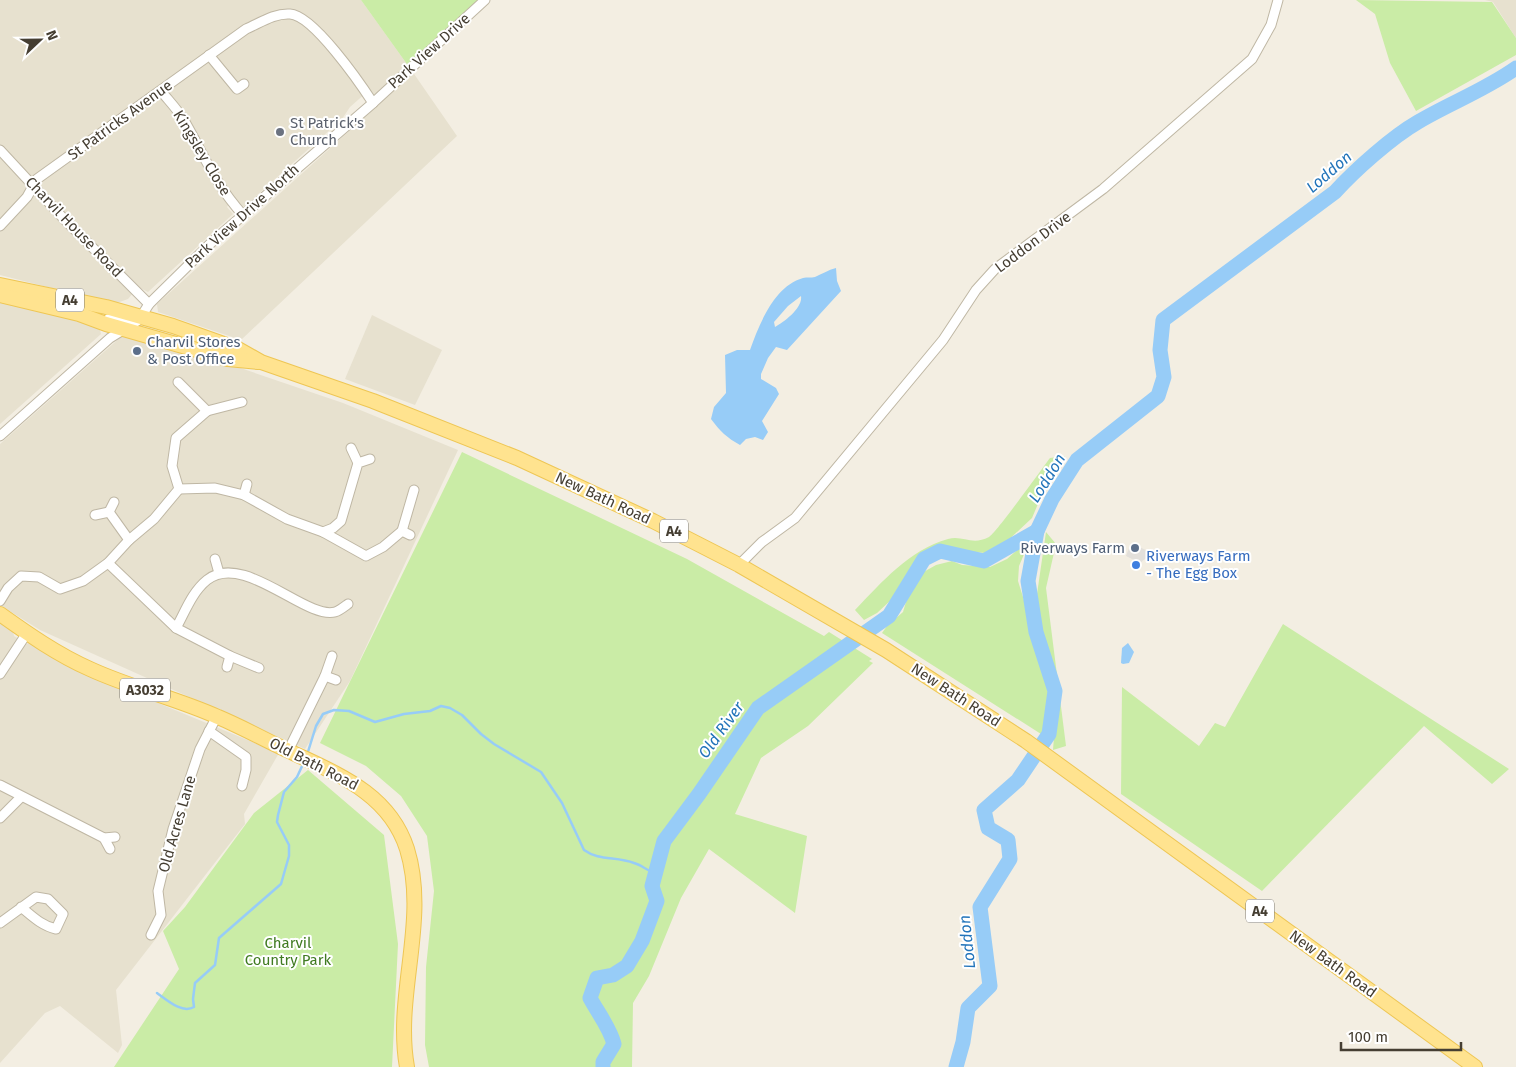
<svg xmlns="http://www.w3.org/2000/svg" width="1516" height="1067" font-family="'Fira Sans',sans-serif">
<style>
.residential{fill:#e7e1cf}
.green{fill:#caeca6}
.parking{fill:#e3e0db}
.water{fill:#97ccf7;fill-rule:evenodd}
.lines{fill:none;stroke-linecap:round;stroke-linejoin:round}
.stream{stroke:#97ccf7;stroke-width:2.5}
.river{stroke:#97ccf7;stroke-width:15}
.street-casing{stroke:#bfb7a4;stroke-width:11}
.primary-casing{stroke:#eec654;stroke-width:16}
.street{stroke:#fff;stroke-width:9}
.primary{stroke:#ffe38f;stroke-width:14}
.worship-dot{fill:#6b7280;stroke:#fff;stroke-width:2}
.service-dot{fill:#5c6f8a;stroke:#fff;stroke-width:2}
.shop-dot{fill:#3f7fe0;stroke:#fff;stroke-width:2}
.labels{text-anchor:middle;dominant-baseline:central;stroke-width:4;stroke-linejoin:round;paint-order:stroke}
.shield{fill:#fff;stroke:#7d7870;stroke-width:1}
.shield-label{font-size:14px;font-weight:bold;fill:#453e32}
.street-label{font-size:15px;fill:#453e32;stroke:#fff}
.worship-label{font-size:15px;fill:#5b616d;stroke:#fff;text-anchor:start}
.service-label{font-size:15px;fill:#4e5e75;stroke:#fff;text-anchor:start}
.shop-label{font-size:15px;fill:#366cbe;stroke:#fff;text-anchor:start}
.park-label{font-size:15px;fill:#407b21;stroke:#fff}
.water-label{font-size:16px;font-style:italic;fill:#2274ba;stroke:#fff}
</style>
<rect width="100%" height="100%" fill="#f3eee2"/>
<g class="residential">
<path d="M0,0H361L409,67L380,92L373,95L367,92L350,107L342,119L244,207L233,198L227,207L233,214L148,292L138,287L128,299L114,304L0,275Z"/>
<path d="M1485,0H1516V38L1493,2Z"/>
<path d="M412,71L457,136L241,340L158,312L157,304L398,87L396,83Z"/>
<path d="M0,298L99,326L101,334L0,424Z"/>
<path d="M372,315L442,350L415,405L345,379Z"/>
<path d="M123,335L208,357L343,403L458,450L350,681L305,749L40,630L0,605V444Z"/>
<path d="M0,622L13,631L14,636L26,644L31,642L71,667L279,753L244,814L245,824L116,990L122,1045L118,1053L60,1006L45,1013L0,1063Z"/>
</g>
<g class="green">
<path d="M361,0H481L409,67Z"/>
<path d="M1356,0L1492,2L1516,38V55L1416,111L1390,63L1375,14Z"/>
<path d="M462,452L687,559L824,636L829,632L872,659L869,661L873,663L808,726L761,758L735,814L807,836L795,913L709,849L681,898L649,976L633,1003L632,1067H429L425,1045L426,967L434,891L427,836L401,796L366,766L320,743Z"/>
<path d="M1065,456L1051,473L1032,518L1002,546L986,553L940,550L922,556L912,565L891,600L877,613L864,620L855,610C882,582 909,550 948,539C963,535 972,546 989,537C996,533 1041,470 1050,458Z"/>
<path d="M1046,532L1056,544L1046,588L1066,746L1053,750L1058,685L1041,638L1037,594Z"/>
<path d="M1024,544L1028,545L1019,566L1018,581L1052,690L1046,732L1041,734L882,633L887,626L903,612L913,578L936,565L952,561L962,565L990,567L1007,559Z"/>
<path d="M1283,624L1509,769L1492,784L1424,726L1262,891L1121,794L1122,687L1199,746L1215,723L1225,727Z"/>
<path d="M308,770L384,835L398,944L392,1067H114L179,969L163,931L185,907L254,813Z"/>
</g>
<path class="parking" d="M1131,543L1152,553L1140,563L1126,556Z"/>
<g class="water">
<path d="M836,268L837,281L841,291L787,350L776,347L768,358L761,374V379L776,388L779,394L762,421L768,432L763,440L755,437L746,439L740,445C727,438 720,431 711,419L714,407L726,393L725,355L737,350H750C759,325 774,286 803,278C807,277 811,278 815,277C822,274 828,270 836,268ZM801,296C803,308 784,322 775,327L774,322L788,306Z"/>
<path d="M1128,643L1134,652L1129,663L1123,664L1121,663L1122,648Z"/>
</g>
<g class="lines">
<g class="stream">
<path d="M307,755L316,726L323,714L334,710L349,711L375,722L404,714L430,711L441,706L450,708L462,715L481,734L494,744L541,772L562,803L584,850C599,861 617,856 634,863C642,865 647,871 655,873"/>
<path d="M157,993C167,1000 182,1014 194,1007L193,999L195,983L215,965L219,938L281,884L289,856V845L277,822L278,815L284,792L297,777L304,762"/>
</g>
<g class="river">
<path d="M603,1067V1062L614,1044C610,1028 598,1013 590,998L597,978L613,975L627,966L642,941L657,901L652,886L664,841L699,794L758,708L889,616L924,559L940,551L984,561L1037,531"/>
<path d="M956,1067L963,1042L968,1008L990,986L980,907L1010,859L1008,840L988,828L984,810L1018,780L1049,734L1055,691L1036,632L1028,581L1037,531L1052,499L1077,460L1158,396L1164,377L1160,350L1163,320L1335,192C1355,170 1392,137 1418,122C1450,103 1485,90 1516,68"/>
</g>
<defs>
<g id="street">
<path d="M209,55L237,89L244,84"/>
<path d="M161,91C169,101 179,111 185,122C205,157 215,184 243,215"/>
<path d="M0,150L64,219L149,304"/>
<path d="M0,226L27,197L37,179L246,29C260,23 274,13 290,14C313,15 360,83 373,103"/>
<path d="M108,319L124,320L137,317"/>
<path d="M178,382L207,411"/>
<path d="M0,436L110,338L139,320L149,304L212,242L373,103L485,0"/>
<path d="M351,448L358,463"/>
<path d="M370,459L358,463L341,521L333,528L323,532L366,556L383,547L402,531L410,535"/>
<path d="M179,489L215,488L244,495L287,519L323,532"/>
<path d="M244,495L247,484"/>
<path d="M114,502L109,512L129,540"/>
<path d="M95,515L109,512"/>
<path d="M402,531L414,490"/>
<path d="M215,559L219,573"/>
<path d="M108,563L176,628L230,656L259,668"/>
<path d="M739,565L762,542L795,518L943,340L976,290L995,269L1103,189L1252,59L1271,25L1278,0"/>
<path d="M0,601L8,588L21,576L39,577L60,589L83,581L108,563L129,540L154,519L179,489L172,466L176,438L207,411L242,402"/>
<path d="M176,628C185,612 192,592 207,580C243,551 306,620 335,612C339,611 344,607 348,604"/>
<path d="M227,667L230,656"/>
<path d="M0,674L27,633"/>
<path d="M325,676L336,680"/>
<path d="M209,731L246,757V770L242,786"/>
<path d="M288,751L325,676L332,656"/>
<path d="M0,785L104,838L115,837"/>
<path d="M0,818L21,797"/>
<path d="M104,838L110,849"/>
<path d="M0,923L36,897L48,899L63,914L56,929C42,926 32,916 21,907"/>
<path d="M151,935L161,915L158,891L173,829L200,749L217,716"/>
</g>
<g id="primary">
<path d="M0,285L106,307L173,326L238,349L261,362L373,401L517,458L653,521L739,565L886,650L1026,741L1475,1067"/>
<path d="M0,295L79,314L106,324L228,359L258,362"/>
<path d="M0,614C28,634 58,655 90,669C131,688 176,698 218,717C242,727 265,740 289,751C337,774 389,793 407,849C429,920 394,995 407,1067"/>
</g>
</defs>
<use href="#street" class="street-casing"/>
<use href="#primary" class="primary-casing"/>
<use href="#street" class="street"/>
<use href="#primary" class="primary"/>
</g>
<circle class="worship-dot" cx="280" cy="132" r="5"/>
<g class="service-dot">
<circle cx="137" cy="351" r="5"/>
<circle cx="1135" cy="548" r="5"/>
</g>
<circle class="shop-dot" cx="1136" cy="565" r="5"/>
<g class="labels">
<g class="shield">
<rect x="56" y="288.5" width="28" height="23" rx="4"/>
<rect x="660" y="519.5" width="28" height="23" rx="4"/>
<rect x="120" y="678.5" width="50" height="23" rx="4"/>
<rect x="1246" y="899.5" width="28" height="23" rx="4"/>
</g>
<g class="shield-label">
<text x="70" y="300">A4</text>
<text x="674" y="531">A4</text>
<text x="145" y="690">A3032</text>
<text x="1260" y="911">A4</text>
</g>
<g class="street-label">
<text transform="translate(429 51) rotate(-42)">Park View Drive</text>
<text transform="translate(120 120) rotate(-36)">St Patricks Avenue</text>
<text transform="translate(202 153) rotate(59)">Kingsley Close</text>
<text transform="translate(242 216) rotate(-42)">Park View Drive North</text>
<text transform="translate(74 227) rotate(46)">Charvil House Road</text>
<text transform="translate(1033 242) rotate(-37)">Loddon Drive</text>
<text transform="translate(603 498) rotate(25)">New Bath Road</text>
<text transform="translate(956 695) rotate(33)">New Bath Road</text>
<text transform="translate(314 764) rotate(27)">Old Bath Road</text>
<text transform="translate(177 824) rotate(-74)">Old Acres Lane</text>
<text transform="translate(1333 964) rotate(36)">New Bath Road</text>
</g>
<g class="worship-label">
<text x="290" y="123">St Patrick's<tspan x="290" dy="17">Church</tspan></text>
</g>
<g class="service-label">
<text x="147" y="342">Charvil Stores<tspan x="147" dy="17">&amp; Post Office</tspan></text>
<text x="1125" y="548" text-anchor="end">Riverways Farm</text>
</g>
<g class="shop-label">
<text x="1146" y="556">Riverways Farm<tspan x="1146" dy="17">- The Egg Box</tspan></text>
</g>
<g class="park-label">
<text x="288" y="943">Charvil<tspan x="288" dy="17">Country Park</tspan></text>
</g>
<g class="water-label">
<text transform="translate(1329 172) rotate(-41)">Loddon</text>
<text transform="translate(1047 478) rotate(-58)">Loddon</text>
<text transform="translate(721 730) rotate(-54)">Old River</text>
<text transform="translate(967 942) rotate(-96)">Loddon</text>
</g>
</g>
<g transform="translate(40 40) rotate(68)" stroke="#ffffff" stroke-width="4" paint-order="stroke">
<path d="M0-4L9 19L0 12L-9 19Z" fill="#453e32"/>
<text y="-8" font-size="14" font-weight="bold" text-anchor="middle" fill="#453e32">N</text>
</g>
<path d="M1341 1042v8h120v-8" fill="none" stroke="#453e32" stroke-width="2.5"/>
<text x="1348" y="1042" font-size="15" fill="#453e32" stroke="#ffffff" stroke-width="4" paint-order="stroke">100 m</text>
</svg>
